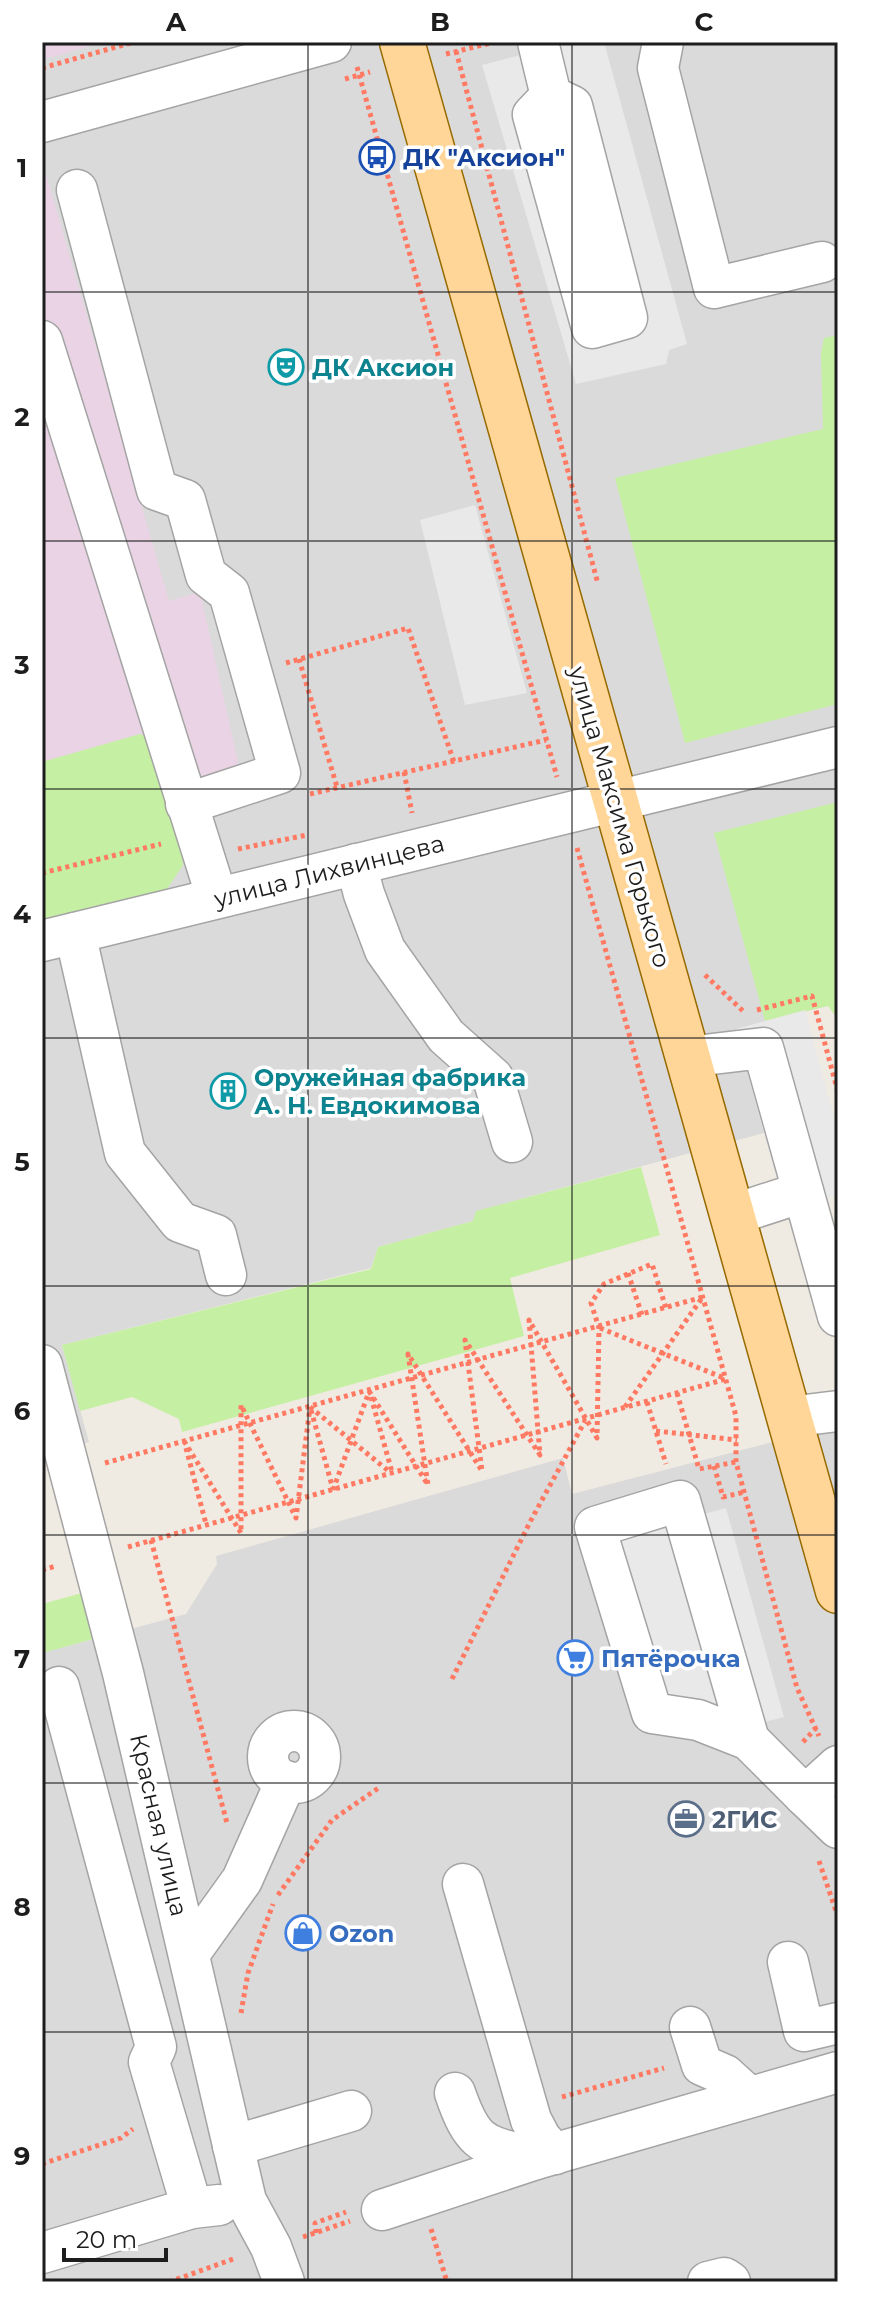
<svg xmlns="http://www.w3.org/2000/svg" width="880" height="2324" font-family="Montserrat,sans-serif">
<style>
.residential{fill:#dbdada}
.industrial{fill:#e9d3e4}
.grass{fill:#c5efa2}
.parking{fill:#e9e9e9}
.lines{fill:none;stroke-linecap:round;stroke-linejoin:round}
.minor-casing{stroke:#a4a4a4;stroke-width:43}
.major-casing{stroke:#966a00;stroke-width:47}
.path{stroke:#ff7963;stroke-width:5;stroke-dasharray:4 4;stroke-linecap:butt}
.minor{stroke:#fff;stroke-width:40}
.major{stroke:#ffd697;stroke-width:44}
.grid{fill:none;stroke:#1d1d1d;stroke-width:2;stroke-opacity:0.55}
.labels{text-anchor:middle;dominant-baseline:central;stroke-width:7;stroke-linejoin:round;paint-order:stroke}
.transit-label{font-size:24px;font-weight:bold;fill:#164399;stroke:#fff;text-anchor:start}
.culture-label{font-size:24px;font-weight:bold;fill:#0d838f;stroke:#fff;text-anchor:start}
.street-label{font-size:24px;fill:#1d1d1d;stroke:#fff}
.shop-label{font-size:24px;font-weight:bold;fill:#366cbe;stroke:#fff;text-anchor:start}
.service-label{font-size:24px;font-weight:bold;fill:#4e5e75;stroke:#fff;text-anchor:start}
.neatline{fill:none;stroke:#1d1d1d;stroke-width:3}
.grid-label{font-size:26px;text-anchor:middle;font-weight:bold;fill:#1d1d1d}
</style>
<rect width="100%" height="100%" fill="#f0ebe2"/>
<g class="residential">
<path d="M42,42H838V1003L736,1030L764,1133L477,1211L473,1221L378,1247L371,1268L62,1345L89,1442L42,1455Z"/>
<path d="M838,1425V2282H42V1653L186,1614L217,1564L216,1556L563,1458L572,1494Z"/>
</g>
<g class="industrial">
<path d="M42,42H104L42,60Z"/>
<path d="M46,174L169,601L200,592L240,771L42,868V175Z"/>
</g>
<g class="grass">
<path d="M838,335V704L685,743L615,478L823,429L821,353L824,338Z"/>
<path d="M140,734L157,741L180,835L183,865L167,889L42,919V762Z"/>
<path d="M838,802V1019L828,1006L765,1021L714,833Z"/>
<path d="M641,1167L660,1235L510,1278L524,1336L182,1432L179,1419L132,1397L80,1411L62,1345L371,1269L378,1247L473,1221L476,1211Z"/>
<path d="M89,1591L101,1637L42,1653V1604Z"/>
</g>
<g class="parking">
<path d="M572,42H604L687,344L669,350L666,364L576,384L482,65Z"/>
<path d="M475,505L527,693L465,705L420,520Z"/>
<path d="M805,1010L838,1132V1196L785,1210L736,1029Z"/>
<path d="M726,1508L784,1717L739,1729L658,1696L614,1539Z"/>
</g>
<g class="lines">
<defs>
<g id="minor">
<path d="M538,42L551,96"/>
<path d="M663,42L658,68L714,288L822,262"/>
<path d="M551,96L572,106L627,318L592,328L533,115Z"/>
<path d="M42,122L331,42"/>
<path d="M77,190L157,490L185,500L206,575L229,593L280,773L186,804"/>
<path d="M42,341L217,898"/>
<path d="M356,864L364,894L385,950L446,1036L493,1078L512,1142"/>
<path d="M75,933L125,1153L180,1222L216,1235L226,1275"/>
<path d="M42,941L838,747"/>
<path d="M687,1057L763,1048L838,1316"/>
<path d="M732,1215L803,1192"/>
<path d="M42,1365L123,1673L246,2201L271,2247L284,2282"/>
<path d="M789,1417L838,1411"/>
<path d="M59,1687L156,2047L149,2062L192,2208"/>
<circle cx="294" cy="1757" r="26"/>
<path d="M749,1740L698,1720L652,1713L595,1527L680,1501L749,1740L805,1796"/>
<path d="M838,1766L805,1796L838,1828"/>
<path d="M463,1884L531,2120L541,2139L555,2154"/>
<path d="M189,1954L242,1880L286,1781"/>
<path d="M788,1962L804,2031L838,2023"/>
<path d="M690,2027L702,2065L725,2075L749,2097"/>
<path d="M455,2093C474,2148 484,2144 536,2159"/>
<path d="M233,2146L351,2111"/>
<path d="M382,2210L536,2159L838,2072"/>
<path d="M42,2253L192,2208L219,2205"/>
<path d="M708,2282L724,2278L730,2282"/>
</g>
<path id="major" d="M402,42L838,1591"/>
</defs>
<use href="#minor" class="minor-casing"/>
<use href="#major" class="major-casing"/>
<g class="path">
<path d="M456,51L598,584"/>
<path d="M446,54L495,42"/>
<path d="M357,67L557,777"/>
<path d="M42,68L134,42"/>
<path d="M345,79L370,72"/>
<path d="M299,659L337,787"/>
<path d="M286,663L408,628L454,762"/>
<path d="M404,772L412,813"/>
<path d="M310,794L546,740"/>
<path d="M577,848L736,1416V1462L797,1688L819,1736"/>
<path d="M238,849L307,835"/>
<path d="M42,873L161,844"/>
<path d="M705,975L744,1012"/>
<path d="M757,1010L812,996L838,1092"/>
<path d="M628,1273L642,1315"/>
<path d="M600,1328L724,1378"/>
<path d="M369,1391L428,1485L408,1354L482,1471L465,1340L540,1455L529,1320L597,1438L599,1328L591,1303L604,1284L652,1264L666,1308"/>
<path d="M677,1393L699,1469L736,1462"/>
<path d="M371,1397L392,1472"/>
<path d="M647,1402L666,1464"/>
<path d="M310,1407L391,1473"/>
<path d="M625,1407L702,1298"/>
<path d="M311,1410L333,1489"/>
<path d="M656,1431L737,1440"/>
<path d="M184,1441L241,1533V1405L296,1518L310,1407"/>
<path d="M186,1448L206,1524"/>
<path d="M105,1463L703,1297"/>
<path d="M714,1466L723,1497L745,1492"/>
<path d="M333,1490L369,1392"/>
<path d="M151,1540L227,1823"/>
<path d="M128,1547L726,1379"/>
<path d="M42,1570L56,1566"/>
<path d="M452,1679L530,1522L585,1421"/>
<path d="M803,1742L816,1728"/>
<path d="M819,1861L838,1917"/>
<path d="M278,1895L332,1820L380,1787"/>
<path d="M241,2013L248,1973L273,1904"/>
<path d="M562,2097L664,2068"/>
<path d="M42,2164L121,2138L133,2129"/>
<path d="M431,2229L447,2282"/>
<path d="M316,2233L315,2223L346,2212"/>
<path d="M303,2237L350,2221"/>
<path d="M169,2282L236,2258"/>
</g>
<use href="#minor" class="minor"/>
<use href="#major" class="major"/>
</g>
<path class="grid" d="M308,42V2282M572,42V2282M42,292H838M42,541H838M42,789H838M42,1038H838M42,1286H838M42,1535H838M42,1783H838M42,2032H838"/>
<defs>
<symbol id="bus-ring" viewBox="-11 -11 22 22"><circle r="9.5" fill="#fff" stroke="#1a4fb4" stroke-width="1.5"/><path d="M-5-6H5V4H4V6H2V4H-2V6H-4V4H-5ZM-3.5-4V0h7V-4ZM-3.5 1.2v1.5H-2V1.2ZM2 1.2v1.5H3.5V1.2Z" fill="#1a4fb4"/></symbol>
<symbol id="theatre-ring" viewBox="-11 -11 22 22"><circle r="9.5" fill="#fff" stroke="#0f9aa8" stroke-width="1.5"/><path d="M-5-5.5Q0-4 5-5.5V0Q5 5 0 6Q-5 5-5 0ZM-3.3-2.5H-1v1.5H-3.3ZM1-2.5H3.3v1.5H1ZM-2.8 1Q0 5.5 2.8 1Z" fill="#0f9aa8"/></symbol>
<symbol id="building-ring" viewBox="-11 -11 22 22"><circle r="9.5" fill="#fff" stroke="#0f9aa8" stroke-width="1.5"/><path d="M-4-6H4V6H1V3H-1V6H-4ZM-2.5-4.3h1.7v1.8h-1.7ZM.8-4.3h1.7v1.8H.8ZM-2.5-1h1.7V.8h-1.7ZM.8-1h1.7V.8H.8Z" fill="#0f9aa8"/></symbol>
<symbol id="supermarket-ring" viewBox="-11 -11 22 22"><circle r="9.5" fill="#fff" stroke="#3f7fe0" stroke-width="1.5"/><path d="M-6-5.5h2.5l.6 2H6L4.5 2H-2.5L-4.4-4H-6ZM-1.5 3.2a1.3 1.3 0 1 0 .1 0ZM3 3.2a1.3 1.3 0 1 0 .1 0Z" fill="#3f7fe0"/></symbol>
<symbol id="office-ring" viewBox="-11 -11 22 22"><circle r="9.5" fill="#fff" stroke="#5c6f8a" stroke-width="1.5"/><path d="M-6-3h4V-5.5h4V-3h4V5H-6ZM-1-4.5V-3h2v-1.5ZM-6 0V1H6V0Z" fill="#5c6f8a"/></symbol>
<symbol id="shop-ring" viewBox="-11 -11 22 22"><circle r="9.5" fill="#fff" stroke="#3f7fe0" stroke-width="1.5"/><path d="M-5-2.5h2.3a2.7 3.5 0 0 1 5.4 0H5L5.5 6h-11ZM-1.5-2.5h3a1.5 2.3 0 0 0-3 0Z" fill="#3f7fe0"/></symbol>
</defs>
<g fill-rule="evenodd">
<use href="#bus-ring" x="357" y="137" width="40" height="40"/>
<use href="#theatre-ring" x="266" y="347" width="40" height="40"/>
<use href="#building-ring" x="208" y="1071" width="40" height="40"/>
<use href="#supermarket-ring" x="555" y="1638" width="40" height="40"/>
<use href="#office-ring" x="666" y="1799" width="40" height="40"/>
<use href="#shop-ring" x="283" y="1913" width="40" height="40"/>
</g>
<g class="labels">
<g class="transit-label">
<text x="403" y="157">ДК "Аксион"</text>
</g>
<g class="culture-label">
<text x="312" y="367">ДК Аксион</text>
<text x="254" y="1077">Оружейная фабрика<tspan x="254" dy="28">А. Н. Евдокимова</tspan></text>
</g>
<g class="street-label">
<text transform="translate(620 817) rotate(74)">улица Максима Горького</text>
<text transform="translate(329 871) rotate(-14)">улица Лихвинцева</text>
<text transform="translate(159 1825) rotate(77)">Красная улица</text>
</g>
<g class="shop-label">
<text x="601" y="1658">Пятёрочка</text>
<text x="329" y="1933">Ozon</text>
</g>
<g class="service-label">
<text x="712" y="1819">2ГИС</text>
</g>
</g>
<rect width="880" height="2324" fill="none" stroke="#ffffff" stroke-width="88"/>
<path d="M64 2248v12h102v-12" fill="none" stroke="#1d1d1d" stroke-width="4"/>
<text x="76" y="2248" font-size="24" fill="#1d1d1d" stroke="#ffffff" stroke-width="6" paint-order="stroke">20 m</text>
<rect x="44" y="44" width="792" height="2236" class="neatline"/>
<g class="grid-label">
<text x="176" y="31">A</text>
<text x="440" y="31">B</text>
<text x="704" y="31">C</text>
<text x="22" y="177">1</text>
<text x="22" y="426">2</text>
<text x="22" y="674">3</text>
<text x="22" y="923">4</text>
<text x="22" y="1171">5</text>
<text x="22" y="1420">6</text>
<text x="22" y="1668">7</text>
<text x="22" y="1916">8</text>
<text x="22" y="2165">9</text>
</g>
</svg>
